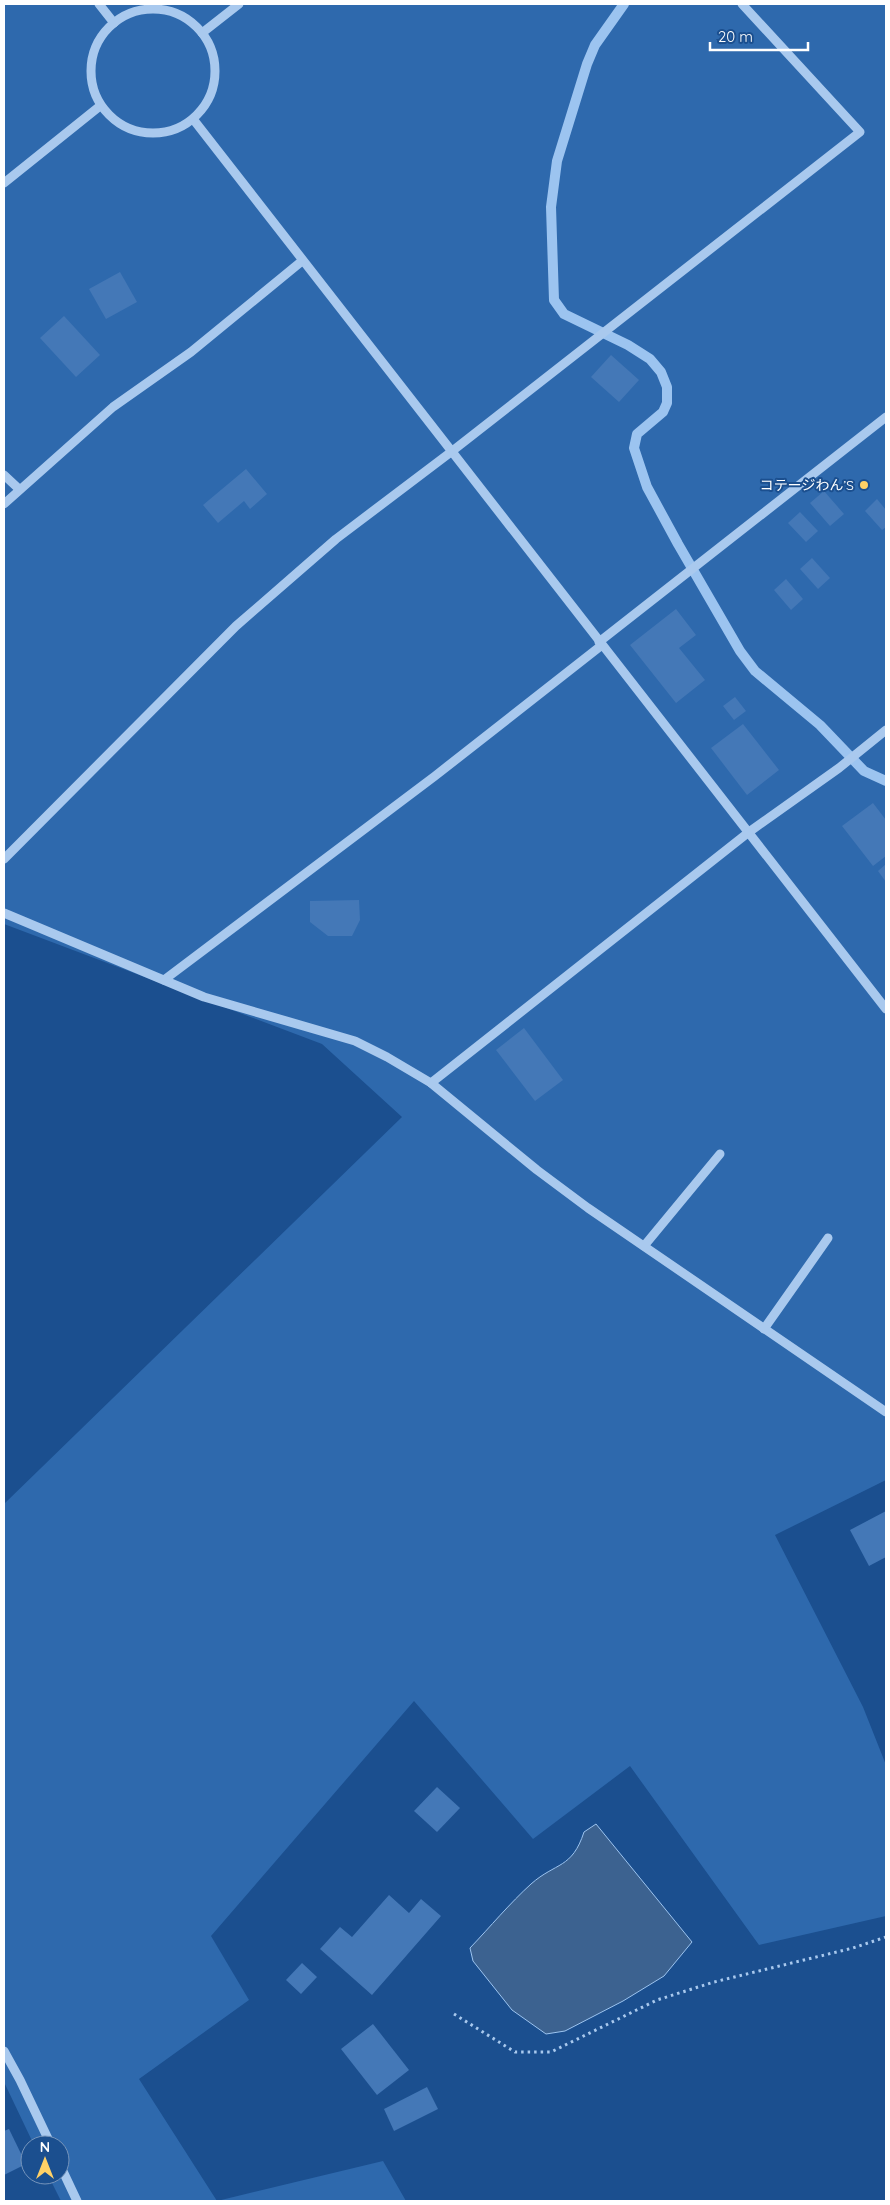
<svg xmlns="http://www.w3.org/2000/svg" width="890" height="2205" font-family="Quicksand,'Noto Sans JP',sans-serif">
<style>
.green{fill:#2e69ad}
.water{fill:#3c6290;stroke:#9cc4f0}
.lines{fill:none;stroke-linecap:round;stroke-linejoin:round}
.stream{stroke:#9cc4f0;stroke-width:10}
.building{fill:#4478b7}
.path{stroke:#a9c9ee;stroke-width:3;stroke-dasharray:2.5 4;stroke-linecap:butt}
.minor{stroke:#a9c9ee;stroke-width:9}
.poi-dot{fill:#ffd166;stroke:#1b4f8f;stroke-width:2}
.labels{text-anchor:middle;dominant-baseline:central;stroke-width:4;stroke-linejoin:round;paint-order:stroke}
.poi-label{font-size:14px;fill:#fff;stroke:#1b4f8f;text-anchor:end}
</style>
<rect width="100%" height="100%" fill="#1b4f8f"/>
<path class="green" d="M4,4H886V1480L775,1535L863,1707L886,1765V1916L759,1945L630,1766L533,1839L414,1701L211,1936L249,2000L139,2079L217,2201L383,2161L406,2201H61L48,2175H60V2145H34L4,2082V1504L402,1117L322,1044L4,924Z"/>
<path class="water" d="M596,1824L692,1942L664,1976L623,2001L565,2031L546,2034L512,2010L473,1961L470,1948C490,1927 510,1903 531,1884C556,1862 572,1869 584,1832Z"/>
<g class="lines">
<path class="stream" d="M624,4L595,45L587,64L557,161L551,207L554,300L564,314L628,345L650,359L661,372L667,387V403L663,412L637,434L634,448L647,487L678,544L740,651L755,671L820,725L864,771L886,781"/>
</g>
<g class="building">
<path d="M120,272L137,302L106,319L89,289Z"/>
<path d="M64,316L100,355L76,377L40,338Z"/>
<path d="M611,355L639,380L619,402L591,377Z"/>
<path d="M246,469L267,494L250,509L244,501L218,523L203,505Z"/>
<path d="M824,491L844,514L830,526L810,503Z"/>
<path d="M877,499L886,510V527L882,530L865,511Z"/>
<path d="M800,512L818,531L806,542L788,523Z"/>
<path d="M812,558L830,578L818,589L800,569Z"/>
<path d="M786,579L803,599L791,610L774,590Z"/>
<path d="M676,609L696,635L679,648L705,680L676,703L630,645Z"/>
<path d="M735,697L746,711L734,720L723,706Z"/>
<path d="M743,724L779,770L747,795L711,748Z"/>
<path d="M873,803L886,820V856L873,866L842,826Z"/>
<path d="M886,864V882L878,871Z"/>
<path d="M359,900L360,920L352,936H328L310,922V901Z"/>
<path d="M524,1028L563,1080L535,1101L496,1050Z"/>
<path d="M886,1511V1557L869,1566L850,1530Z"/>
<path d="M437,1787L460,1808L437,1832L414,1811Z"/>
<path d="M389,1895L409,1913L421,1899L441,1916L372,1995L320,1949L340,1927L352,1937Z"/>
<path d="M302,1963L317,1977L301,1994L286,1980Z"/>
<path d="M373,2024L409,2070L377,2095L341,2049Z"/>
<path d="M427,2087L438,2109L394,2131L384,2109Z"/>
<path d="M9,2129L26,2164L4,2175V2131Z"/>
</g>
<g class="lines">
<path class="path" d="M454,2014L515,2052H551L657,2000L714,1982L853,1948L886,1937"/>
<g class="minor">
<path d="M99,4L114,23"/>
<circle cx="153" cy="71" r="62"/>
<path d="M202,33L239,4"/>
<path d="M193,119L886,1009"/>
<path d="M4,183L100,106"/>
<path d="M4,475L19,489"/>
<path d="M4,504L113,407L191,352L302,261"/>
<path d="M599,642L886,417"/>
<path d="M4,859L236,626L336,539L451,452L860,132L742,4"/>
<path d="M4,913L204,997L355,1041L387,1057L431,1083L537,1170L588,1208L886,1412"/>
<path d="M164,980L435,776L602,645"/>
<path d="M431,1083L749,832L839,768L886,730"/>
<path d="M644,1246L720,1154"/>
<path d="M764,1329L828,1238"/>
<path d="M4,2051L20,2080L51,2145"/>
<path d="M60,2165L77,2201"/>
</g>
</g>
<circle class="poi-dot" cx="864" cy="485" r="5"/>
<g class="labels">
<g class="poi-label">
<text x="854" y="485">コテージわん’S</text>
</g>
</g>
<rect width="890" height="2205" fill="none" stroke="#ffffff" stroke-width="10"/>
<g transform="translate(45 2160)"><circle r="24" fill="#1b4f8f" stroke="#7695bc"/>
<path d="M0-4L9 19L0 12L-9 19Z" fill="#ffd166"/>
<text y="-8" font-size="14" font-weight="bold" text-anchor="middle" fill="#ffffff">N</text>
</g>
<path d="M710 42v8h98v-8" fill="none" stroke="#ffffff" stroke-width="2.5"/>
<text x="718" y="42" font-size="15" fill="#ffffff" stroke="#1b4f8f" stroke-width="4" paint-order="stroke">20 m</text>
</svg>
